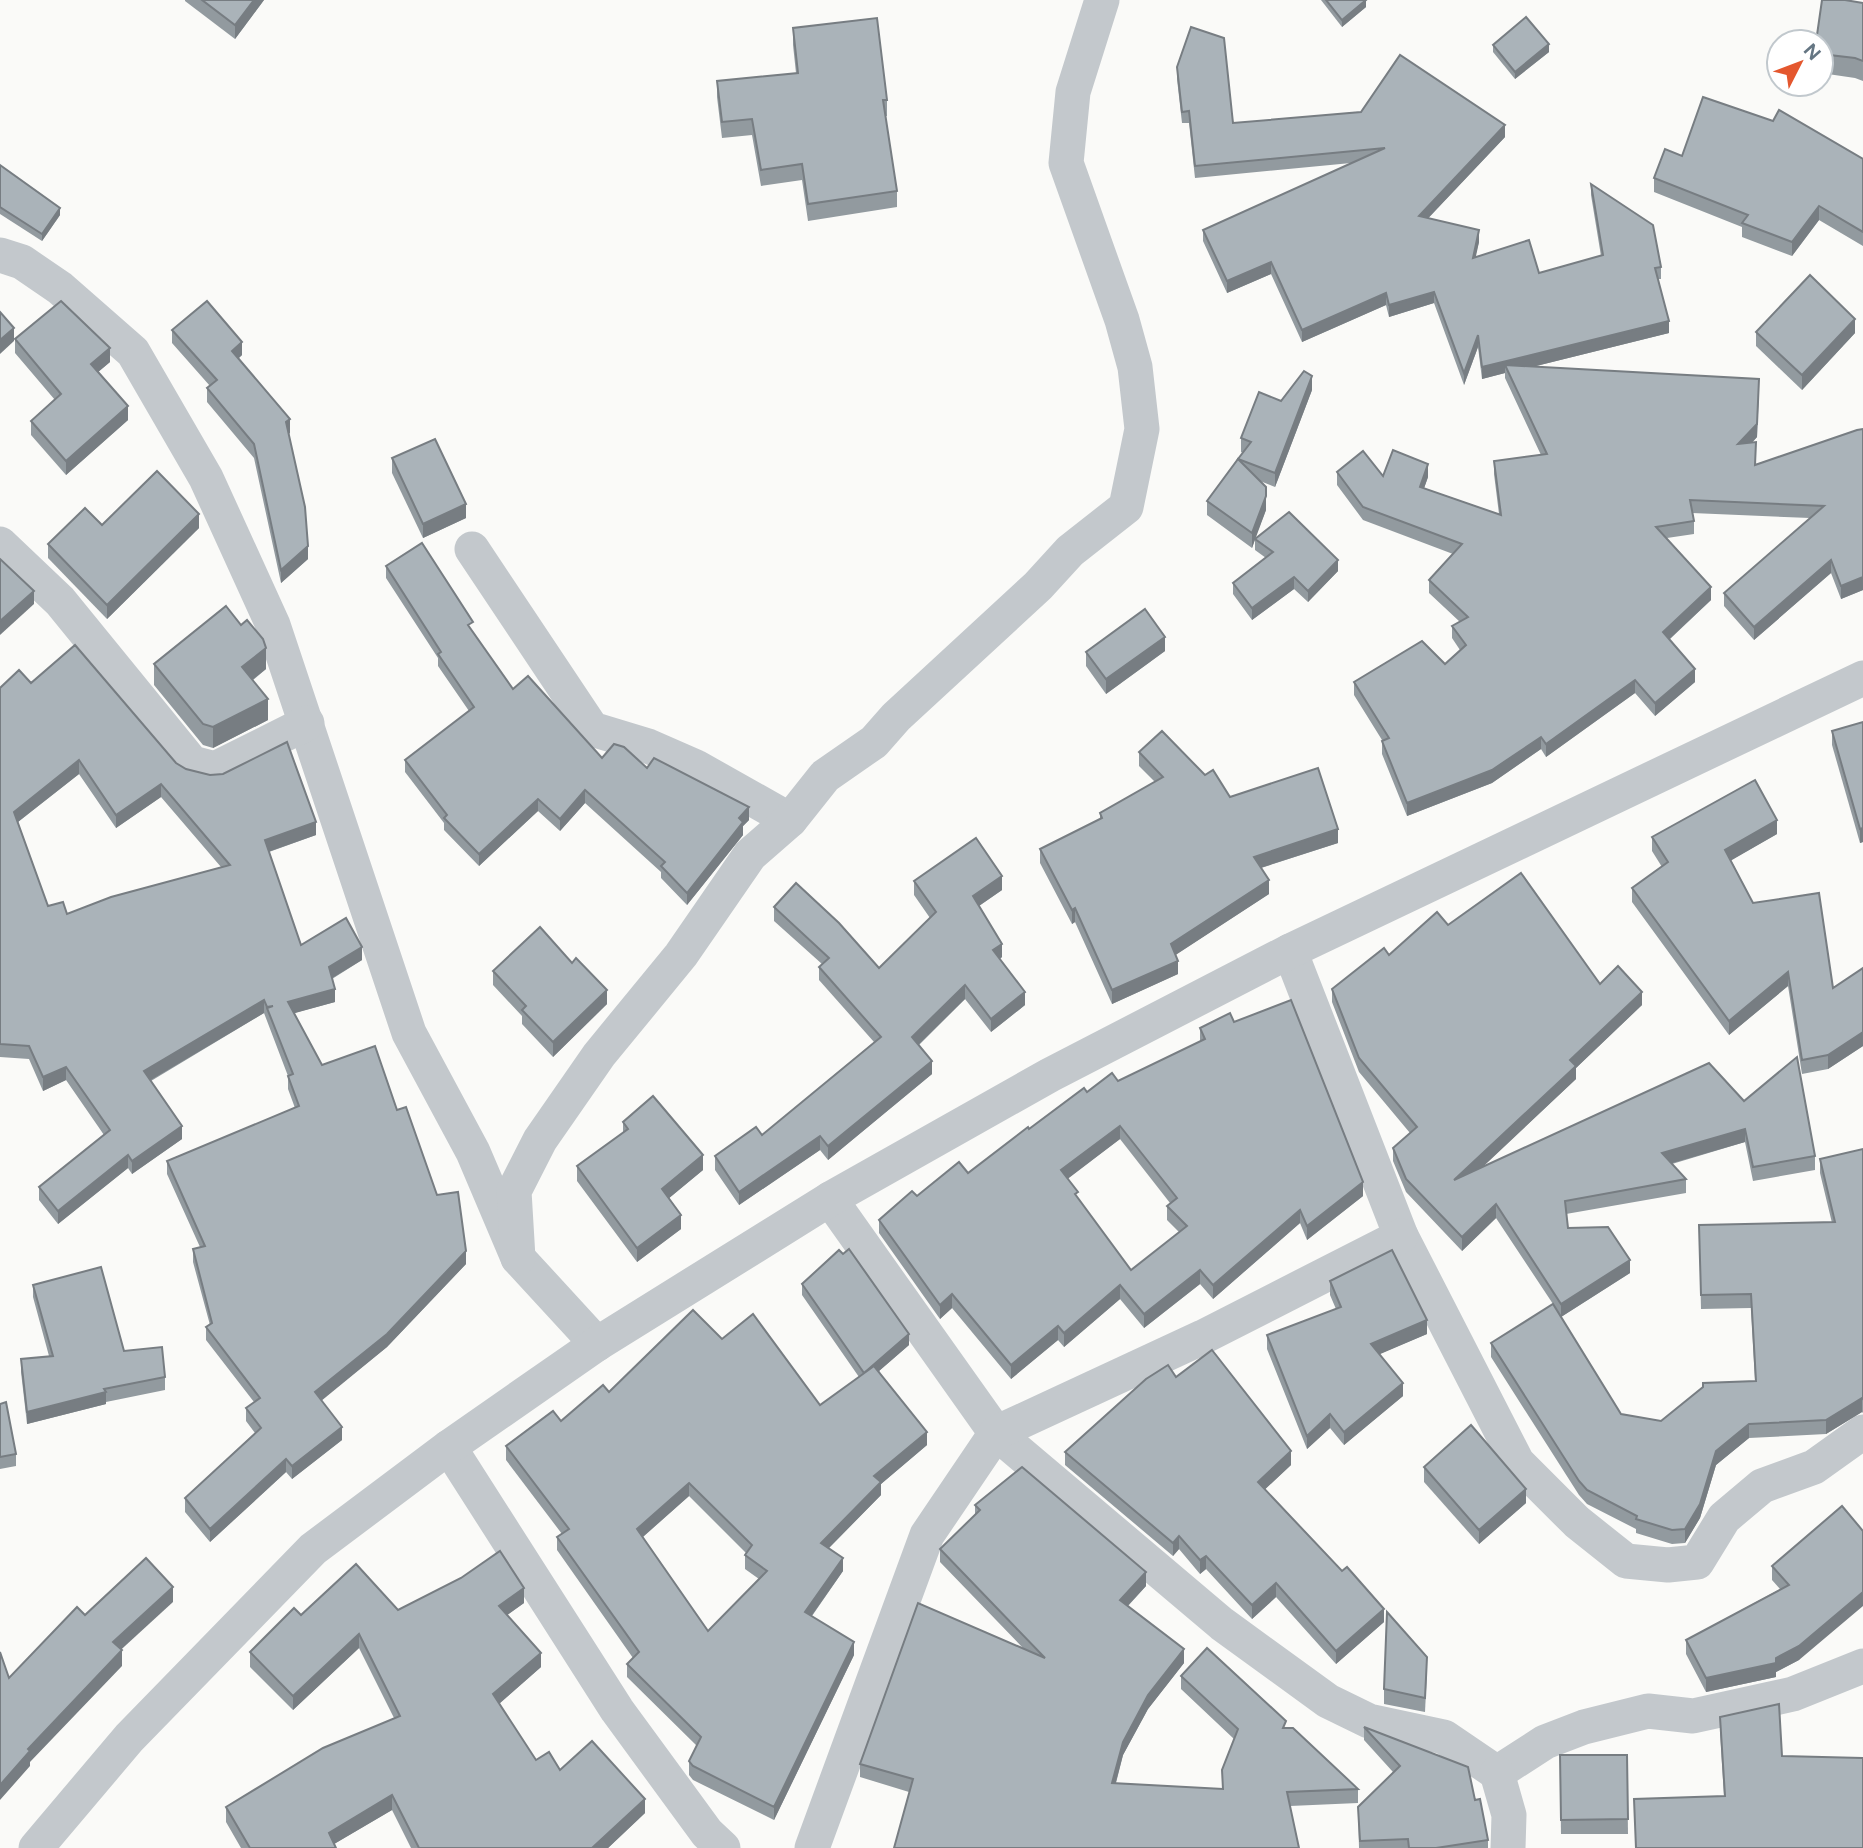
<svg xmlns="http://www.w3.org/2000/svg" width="1863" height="1848" font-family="Figtree,sans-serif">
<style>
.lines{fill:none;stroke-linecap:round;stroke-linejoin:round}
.minor{stroke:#c3c8cc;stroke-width:35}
.wall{fill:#929a9f;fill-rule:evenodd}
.shaded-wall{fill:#777d82}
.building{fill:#aab3b9;stroke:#777d82;stroke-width:2;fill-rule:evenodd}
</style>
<rect width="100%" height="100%" fill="#fafaf8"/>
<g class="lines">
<g class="minor">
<path d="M0,255L22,262L60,288L133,352L206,478L273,625L409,1033L473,1152L518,1258L597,1344"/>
<path d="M0,544L60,601L192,763L215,769L307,723"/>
<path d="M472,549L592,729L648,746L696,767L790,820"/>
<path d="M1290,951L1401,1236L1517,1462L1577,1522L1626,1561L1668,1565L1697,1562L1724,1518L1762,1486L1814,1467L1863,1432"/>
<path d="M830,1199L996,1433L1222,1624L1328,1701L1369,1721L1444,1737L1497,1773L1545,1742L1584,1727L1648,1711L1693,1716L1793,1694L1863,1666"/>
<path d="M518,1258L514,1191L540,1140L599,1055L681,955L750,855L790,820L825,776L874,742L896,717L1038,586L1070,551L1126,507L1142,429L1135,367L1122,320L1066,163L1073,92L1102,0"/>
<path d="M449,1447L617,1710L707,1833L723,1848"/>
<path d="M1497,1773L1509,1815L1508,1848"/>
<path d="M36,1848L129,1738L313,1549L449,1447L597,1344L830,1199L1050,1075L1290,951L1863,678"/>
<path d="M812,1848L927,1535L996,1433L1203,1337L1401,1236"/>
</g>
</g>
<g class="wall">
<path d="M185,0H264L235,39L185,1Z"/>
<path d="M1321,0H1366V7L1342,27Z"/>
<path d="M1863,3V81L1855,78L1821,73V42Z"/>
<path d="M793,28L887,100V116H885L897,191V207L808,221L802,180L761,186L752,135L722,138L717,97V81L796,73L793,45Z"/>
<path d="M1493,45L1549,52L1515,79L1493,52Z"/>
<path d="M1177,67L1233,123L1505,137L1428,218L1479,242L1475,257L1539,273L1601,256L1591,195V184L1661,267V279H1658L1669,333L1532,367L1759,392L1757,437L1752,443L1756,464L1863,429V590L1841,599L1831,573L1754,640L1724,606V593L1810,518L1692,513L1694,521V534L1667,538L1711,600L1669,640L1695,682L1655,716L1635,693L1546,757L1541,749L1492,783L1407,816L1382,754V740L1354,695V682L1445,664L1460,650L1452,638V626L1460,622L1429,593V580L1453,554L1363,520L1337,485V472L1383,476L1428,477L1424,488L1499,514L1494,474V461L1541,455L1505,378V373L1482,379L1478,347L1464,385L1434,303L1389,317L1386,305L1302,342L1271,274L1227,293L1203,241V230L1351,163L1195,178L1189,123H1182L1177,79Z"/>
<path d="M1682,156L1863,159V246L1819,220L1792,256L1742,237V227L1654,192V178Z"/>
<path d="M0,165L60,215L42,241L0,214Z"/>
<path d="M172,330L242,355L238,359L290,433H289L308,559L281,583L254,458L207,402V388L210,386L172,343Z"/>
<path d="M1756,332L1855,333L1802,390L1756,346Z"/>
<path d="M15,339L110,362L98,372L128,420L66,475L31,435V421L55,400L15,353Z"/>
<path d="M1312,390L1275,487L1260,481L1266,510L1255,538L1338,571L1308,602L1294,589L1252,620L1233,594V583L1266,558L1255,550V539L1252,548L1207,515V501L1243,453L1241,452V438L1281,401Z"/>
<path d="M392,458L466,518L423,538L392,473Z"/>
<path d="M102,525L199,528L107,619L48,558V544Z"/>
<path d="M386,566L473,632L513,689L602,758L647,768L749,820L743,826V835L687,905L661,878V872L585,803L560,831L538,811L479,866L444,830V823L405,772V760L469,711L438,666V658L386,578Z"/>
<path d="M1165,651L1106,694L1086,666V652Z"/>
<path d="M154,664L266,669L253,680L268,720L213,748L203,745L154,685Z"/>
<path d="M31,683L176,763L186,769L316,835L269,852L301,945L362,960L332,979L335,1002L294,1013L322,1065L397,1110L437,1195L466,1264L387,1347L321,1400L342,1440L292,1479L286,1472L210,1542L185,1512V1498L255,1433L246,1421V1408L254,1402L206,1340V1327L210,1325L193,1262V1249L200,1247L167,1174V1161L295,1108L288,1089V1076L264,1013L151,1081L182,1139L132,1174L128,1168L58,1224L39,1200V1187L104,1135L66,1080L43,1091L29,1059L0,1057V688ZM79,774L116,828L161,797L221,867L67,914L48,906L18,822Z"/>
<path d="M1863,722V842L1860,843L1832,745V731Z"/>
<path d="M1139,752L1205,775L1230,797L1338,843L1261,868L1269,894L1175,955L1178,974L1112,1004L1075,922L1072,924L1040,863V849L1100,819V813L1155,782L1139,766Z"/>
<path d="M1777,834L1731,860L1753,903L1833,988L1863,968V1046L1828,1069L1802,1074L1788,986L1729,1035L1632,902V888L1662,867L1652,851V837Z"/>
<path d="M914,881L1002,890L979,906L1002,957L1000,959L1025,1005L991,1032L965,999L919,1045L932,1074L828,1160L820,1150L739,1205L715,1170V1156L762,1135L874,1042L819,980V967L822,964L774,921V907L879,968L930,918L914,895Z"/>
<path d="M1448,925L1600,984L1642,1005L1576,1068V1079L1482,1167L1744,1101L1815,1156V1170L1753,1181L1745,1142L1672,1164L1686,1179V1193L1566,1214L1568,1228L1630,1273L1561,1317L1621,1414L1661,1421L1755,1381L1751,1308L1701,1309L1699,1225L1832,1223L1820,1173V1159L1863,1149V1413L1862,1412L1826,1434L1749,1438L1716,1465L1700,1518L1685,1543L1672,1544L1636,1533V1529L1587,1504L1579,1495L1491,1357V1343L1553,1304L1496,1218L1462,1251L1406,1192L1393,1161V1148L1410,1133L1359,1072L1332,1002V989L1389,955Z"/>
<path d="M493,971L607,1004L553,1057L522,1024V1016L493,985Z"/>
<path d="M1234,1022L1363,1196L1307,1240L1300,1223L1213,1299L1200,1284L1144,1328L1120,1299L1064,1347L1058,1340L1011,1379L952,1308L940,1319L879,1233V1220L917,1196L968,1173L1029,1129L1087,1092L1118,1081L1200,1042V1028ZM1120,1139L1170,1203L1167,1206V1220L1179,1232L1131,1270L1078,1199L1068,1178Z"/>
<path d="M623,1122L703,1170L669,1198L681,1229L637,1262L577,1181V1166L623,1133Z"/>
<path d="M1330,1281L1427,1334L1379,1354L1403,1396L1344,1445L1330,1428L1307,1449L1267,1349V1335L1336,1309L1330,1295Z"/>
<path d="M802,1284L909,1345L879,1371L927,1445L881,1484V1495L829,1548L843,1571L812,1616L854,1655L774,1820L693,1780L689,1775V1761L697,1746L627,1677V1664L633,1658L557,1550V1537L562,1534L506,1460V1446L561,1421L609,1392L722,1339L820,1405L859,1377L802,1295ZM689,1496L746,1553L745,1555V1569L759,1579L708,1631L643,1537Z"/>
<path d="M33,1285L124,1351L165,1377V1390L106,1402V1404L27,1424L21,1372V1359L49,1356L33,1297Z"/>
<path d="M1176,1377L1291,1465L1265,1489L1384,1622L1336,1664L1276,1597L1252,1619L1206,1569L1200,1574L1179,1549L1173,1556L1065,1465V1452Z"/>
<path d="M0,1404L16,1454V1466L0,1469Z"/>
<path d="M1424,1467L1526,1503L1479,1544L1424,1482Z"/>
<path d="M975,1505L1146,1586L1128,1606L1184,1663L1148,1709L1123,1755L1116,1783L1222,1789V1770L1234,1739L1181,1689V1676L1286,1728L1358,1789V1803L1290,1806L909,1792L860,1777V1764L1023,1648L940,1562V1549L975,1515Z"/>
<path d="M1863,1531L1799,1660L1776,1672V1677L1706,1692L1686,1654V1640L1780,1589L1772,1580V1566Z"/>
<path d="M524,1603L507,1615L541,1667L499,1704L536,1760L560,1770L645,1813L608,1848H411L392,1810L334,1844L336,1848H241L226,1822V1807L394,1718L359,1648L293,1710L250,1667V1652L301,1615Z"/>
<path d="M1427,1671L1425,1712L1384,1704V1689Z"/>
<path d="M1720,1717L1782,1756L1724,1796L1720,1731Z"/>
<path d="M1364,1727L1475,1800L1488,1840V1848H1359L1358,1807L1393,1772L1364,1740Z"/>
<path d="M1560,1755H1627L1628,1834H1561Z"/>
</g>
<g class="shaded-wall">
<path d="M254,0H264L235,39V25Z"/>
<path d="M1366,0V7L1342,27V20Z"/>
<path d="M1549,44V52L1515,79V72Z"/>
<path d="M1505,125V137L1419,228V216Z"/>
<path d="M1819,206V220L1792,256V242Z"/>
<path d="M60,208V215L42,241V234Z"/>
<path d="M1479,230V242L1473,270V258Z"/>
<path d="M1271,262V274L1227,293V281Z"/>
<path d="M1434,292V303L1389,317V305Z"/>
<path d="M1386,293V305L1302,342V330Z"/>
<path d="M1855,319V333L1802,390V375Z"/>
<path d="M1669,321V333L1508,373L1505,365V373L1482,379V367Z"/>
<path d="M14,328V341L0,354V340Z"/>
<path d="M1478,335V347L1464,385V373Z"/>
<path d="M242,342V355L232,364V351Z"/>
<path d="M110,348V362L91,378V364Z"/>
<path d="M1312,376V390L1275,487V473Z"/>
<path d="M1759,379L1757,437L1738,457V444Z"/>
<path d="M128,406V420L66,475V461Z"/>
<path d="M290,419V433L286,436V422Z"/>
<path d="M1428,464V477L1420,500V487Z"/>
<path d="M1266,496V510L1252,548V533Z"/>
<path d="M466,504V518L423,538V524Z"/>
<path d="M199,514V528L107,619V605Z"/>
<path d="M308,546V559L281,583V570Z"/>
<path d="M1338,560V571L1308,602V591Z"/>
<path d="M1831,560V573L1754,640V627Z"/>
<path d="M1294,577V589L1252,620V608Z"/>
<path d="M1863,577V590L1841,599V586Z"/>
<path d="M1711,587V600L1663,645V632Z"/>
<path d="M34,591V604L0,635V621Z"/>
<path d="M1165,637V651L1106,694V679Z"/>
<path d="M266,648V669L242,688V667Z"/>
<path d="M1695,669V682L1655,716V703Z"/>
<path d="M1635,680V693L1546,757V744Z"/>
<path d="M268,699V720L213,748V727Z"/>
<path d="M1541,737V749L1492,783L1407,816V803Z"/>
<path d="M79,760V774L14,825V812Z"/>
<path d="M161,784V797L116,828V815Z"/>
<path d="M585,790V803L560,831V819Z"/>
<path d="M538,799V811L479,866V854Z"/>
<path d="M749,807V820L743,826V835L687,905V893L739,818Z"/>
<path d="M1777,820V834L1725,864V850Z"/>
<path d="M316,822V835L265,853V840Z"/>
<path d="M1863,828V842L1860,843V829Z"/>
<path d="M1338,829V843L1254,870V857Z"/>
<path d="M1002,876V890L973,910V896Z"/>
<path d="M1269,880V894L1171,958V944Z"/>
<path d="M1075,908V922L1072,924V910Z"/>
<path d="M1002,944V957L993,963V950Z"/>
<path d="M362,947V960L329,980V967Z"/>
<path d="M1178,961V974L1112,1004V990Z"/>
<path d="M1788,972V986L1729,1035V1021Z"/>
<path d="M965,985V999L912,1051V1037Z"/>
<path d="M335,989V1002L288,1015V1002Z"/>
<path d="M607,990V1004L553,1057V1042Z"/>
<path d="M1025,992V1005L991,1032V1019Z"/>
<path d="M1642,992V1005L1576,1068V1079L1454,1194V1180L1570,1060Z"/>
<path d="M264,1000V1013L144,1084V1071Z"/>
<path d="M1863,1032V1046L1828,1069V1055Z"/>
<path d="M932,1061V1074L828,1160V1146Z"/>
<path d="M66,1067V1080L43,1091V1077Z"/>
<path d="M182,1126V1139L132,1174V1161Z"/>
<path d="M1120,1126V1139L1061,1184V1170Z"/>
<path d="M1745,1129V1142L1662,1166V1153Z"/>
<path d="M820,1136V1150L739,1205V1192Z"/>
<path d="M128,1155V1168L58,1224V1211Z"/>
<path d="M703,1155V1170L662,1204V1189Z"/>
<path d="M1363,1182V1196L1307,1240V1226Z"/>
<path d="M1496,1204V1218L1462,1251V1237Z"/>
<path d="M1300,1210V1223L1213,1299V1285Z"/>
<path d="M681,1215V1229L637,1262V1248Z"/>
<path d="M466,1251V1264L387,1347L315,1406V1392Z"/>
<path d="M1630,1260V1273L1561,1317V1304Z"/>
<path d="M1200,1270V1284L1144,1328V1314Z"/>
<path d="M1120,1285V1299L1064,1347V1333Z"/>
<path d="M952,1294V1308L940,1319V1305Z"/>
<path d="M1427,1320V1334L1371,1358V1344Z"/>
<path d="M1058,1326V1340L1011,1379V1365Z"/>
<path d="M909,1334V1345L864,1384V1373Z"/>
<path d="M1403,1383V1396L1344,1445V1432Z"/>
<path d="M106,1392V1404L27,1424V1412Z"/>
<path d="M1862,1398V1412L1826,1434V1420Z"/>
<path d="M1330,1414V1428L1307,1449V1436Z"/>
<path d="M1749,1424V1438L1716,1465L1700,1518L1685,1543V1529L1716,1451Z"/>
<path d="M342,1427V1440L292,1479V1466Z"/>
<path d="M927,1432V1445L881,1484V1495L821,1556V1543L874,1476Z"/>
<path d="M1291,1451V1465L1258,1496V1482Z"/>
<path d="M286,1459V1472L210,1542V1529Z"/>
<path d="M689,1483V1496L637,1542V1529Z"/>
<path d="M1526,1489V1503L1479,1544V1530Z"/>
<path d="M1179,1536V1549L1173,1556V1543Z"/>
<path d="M1206,1556V1569L1200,1574V1560Z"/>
<path d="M843,1558V1571L805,1625V1612Z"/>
<path d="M1146,1572V1586L1120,1614V1600Z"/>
<path d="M1276,1583V1597L1252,1619V1605Z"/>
<path d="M173,1587V1602L113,1657V1642Z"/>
<path d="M524,1588V1603L499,1621V1606Z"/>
<path d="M1863,1592V1606L1799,1660L1776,1672V1677L1706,1692V1678L1776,1658Z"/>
<path d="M1384,1609V1622L1336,1664V1651Z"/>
<path d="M359,1634V1648L293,1710V1696Z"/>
<path d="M854,1642V1655L774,1820V1807Z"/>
<path d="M1184,1649V1663L1148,1709L1123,1755L1112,1797V1783L1123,1742L1148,1695Z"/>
<path d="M122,1650V1666L30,1762V1766L0,1800V1785L28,1749Z"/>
<path d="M541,1653V1667L493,1709V1694Z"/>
<path d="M392,1795V1810L329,1847V1833Z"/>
<path d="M645,1799V1813L608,1848H592Z"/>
</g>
<g class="building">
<path d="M202,0H254L235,25Z"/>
<path d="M1326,0H1366L1342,20Z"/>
<path d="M1822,0H1845L1863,3V61L1855,58L1821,54V42H1816Z"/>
<path d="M1526,17L1549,44L1515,72L1493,45Z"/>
<path d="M877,18L887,100H883L897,191L808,204L802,164L761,170L752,119L722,122L717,81L798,73L793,28Z"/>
<path d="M1191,27L1224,38L1233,123L1361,112L1400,55L1505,125L1419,216L1479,230L1473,258L1529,240L1539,273L1603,255L1591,184L1653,225L1661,267L1655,268L1669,321L1482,367L1478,335L1464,373L1434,292L1389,305L1386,293L1302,330L1271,262L1227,281L1203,230L1385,148L1195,166L1189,111L1182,112L1177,67Z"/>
<path d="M1703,97L1773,121L1779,110L1863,159V232L1819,206L1792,242L1742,223L1748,215L1654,178L1665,149L1682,156Z"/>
<path d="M0,165L60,208L42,234L0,207Z"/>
<path d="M1810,275L1855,319L1802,375L1756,332Z"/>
<path d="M61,301L110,348L91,364L128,406L66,461L31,421L61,394L15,339Z"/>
<path d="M207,301L242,342L232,351L290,419L286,422L305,507L308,546L281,570L254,444L207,388L217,380L172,330Z"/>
<path d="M0,312L14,328L0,340Z"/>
<path d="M1505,365L1759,379L1757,424L1738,444L1756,442L1755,465L1857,430L1863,429V577L1841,586L1831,560L1754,627L1724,593L1824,506L1690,500L1694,521L1656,527L1711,587L1663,632L1695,669L1655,703L1635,680L1546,744L1541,737L1492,770L1407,803L1382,741L1389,738L1354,682L1422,641L1445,664L1466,645L1452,626L1468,617L1429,580L1462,544L1363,507L1337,472L1363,451L1383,476L1393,450L1428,464L1420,487L1501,515L1494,461L1547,454Z"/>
<path d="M1304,371L1312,376L1275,473L1238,459L1251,442L1241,438L1259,392L1281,401Z"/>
<path d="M435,439L466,504L423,524L392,458Z"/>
<path d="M1238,459L1266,487V496L1252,533L1207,501Z"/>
<path d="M157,471L199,514L107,605L48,544L85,508L102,525Z"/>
<path d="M1289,512L1338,560L1308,591L1294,577L1252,608L1233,583L1273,552L1255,539Z"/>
<path d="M422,543L473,622L468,625L513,689L528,676L602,758L614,744L624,747L647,768L654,758L749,807L739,818L743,822L687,893L661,866L665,862L585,790L560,819L538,799L479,854L444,818L447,815L405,760L474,707L438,654L441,652L386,566Z"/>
<path d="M0,559L34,591L0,621Z"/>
<path d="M226,606L241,625L247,620L263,639L266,648L242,667L268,699L213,727L203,724L154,664Z"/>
<path d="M1145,609L1165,637L1106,679L1086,652Z"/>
<path d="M75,645L176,763L186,769L210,775L223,774L287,742L316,822L265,840L301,945L346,918L362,947L329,967L335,989L288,1002L322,1065L375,1046L397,1110L406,1107L437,1195L458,1192L466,1251L387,1334L315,1392L342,1427L292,1466L286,1459L210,1529L185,1498L261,1428L246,1408L260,1398L206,1327L212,1323L193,1249L205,1246L167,1161L299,1106L288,1076L293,1074L267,1008L273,1006L267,1007L264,1000L144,1071L182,1126L132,1161L128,1155L58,1211L39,1187L110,1130L66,1067L43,1077L29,1046L0,1044V688L19,670L31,683ZM79,760L116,815L161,784L230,865L111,897L67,914L63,902L48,906L14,812Z"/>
<path d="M1863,722V828L1860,829L1832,731Z"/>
<path d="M1162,731L1205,775L1213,770L1230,797L1318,768L1338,829L1254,857L1269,880L1171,944L1178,961L1112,990L1075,908L1072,910L1040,849L1102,818L1100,813L1163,777L1139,752Z"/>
<path d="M1755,780L1777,820L1725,850L1753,903L1819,893L1833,988L1863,968V1032L1828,1055L1802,1060L1788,972L1729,1021L1632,888L1668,862L1652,837Z"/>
<path d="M976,838L1002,876L973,896L1002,944L993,950L1025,992L991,1019L965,985L912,1037L932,1061L828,1146L820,1136L739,1192L715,1156L756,1127L762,1135L881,1037L819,967L829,958L774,907L796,883L839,923L879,968L936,912L914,881Z"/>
<path d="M1521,873L1600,984L1618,966L1642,992L1570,1060L1576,1066L1454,1180L1709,1063L1744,1101L1797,1057L1815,1156L1753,1167L1745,1129L1662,1153L1686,1179L1565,1201L1568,1228L1608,1227L1630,1260L1561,1304L1496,1204L1462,1237L1406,1179L1393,1148L1417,1127L1359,1058L1332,989L1384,948L1389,955L1437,912L1448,925Z"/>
<path d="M540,927L572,963L576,958L607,990L553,1042L522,1010L526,1006L493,971Z"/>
<path d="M1291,1000L1363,1182L1307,1226L1300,1210L1213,1285L1200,1270L1144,1314L1120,1285L1064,1333L1058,1326L1011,1365L952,1294L940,1305L879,1220L912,1191L917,1196L959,1162L968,1173L1028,1127L1029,1129L1084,1088L1087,1092L1112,1073L1118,1081L1205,1039L1200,1028L1230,1013L1234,1022ZM1120,1126L1177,1198L1167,1206L1187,1226L1131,1270L1075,1194L1078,1192L1061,1170Z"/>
<path d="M653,1096L703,1155L662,1189L681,1215L637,1248L577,1166L628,1129L623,1122Z"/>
<path d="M1863,1149V1399L1862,1398L1826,1420L1749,1424L1716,1451L1700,1504L1685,1529L1672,1530L1636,1519L1637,1516L1587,1490L1579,1481L1491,1343L1553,1304L1621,1414L1661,1421L1703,1387V1383L1756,1381L1751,1294L1701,1295L1699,1225L1835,1222L1820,1159Z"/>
<path d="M849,1249L909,1334L864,1373L802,1284L839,1250L843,1254Z"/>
<path d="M1392,1250L1427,1320L1371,1344L1403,1383L1344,1432L1330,1414L1307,1436L1267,1335L1341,1307L1330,1281Z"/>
<path d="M101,1267L124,1351L162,1347L165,1377L104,1389L106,1392L27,1412L21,1359L53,1356L33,1285Z"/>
<path d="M693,1310L722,1339L753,1314L820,1405L874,1366L927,1432L874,1476L881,1482L821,1543L843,1558L805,1612L854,1642L774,1807L693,1766L689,1761L701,1737L627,1664L639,1652L557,1537L569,1529L506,1446L553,1411L561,1421L603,1385L609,1392ZM689,1483L752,1545L745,1555L767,1571L708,1631L637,1529Z"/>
<path d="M1212,1350L1291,1451L1258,1482L1342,1571L1347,1567L1384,1609L1336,1651L1276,1583L1252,1605L1206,1556L1200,1560L1179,1536L1173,1543L1065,1452L1146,1379L1168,1365L1176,1377Z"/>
<path d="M6,1402L16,1454L0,1457V1404Z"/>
<path d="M1471,1425L1526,1489L1479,1530L1424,1467Z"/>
<path d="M1022,1467L1146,1572L1120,1600L1184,1649L1148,1695L1123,1742L1112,1783L1223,1789L1222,1770L1238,1729L1181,1676L1207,1648L1286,1721L1283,1728H1293L1358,1789L1287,1792L1299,1848H894L913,1779L860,1764L918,1603L1045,1658L940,1549L980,1510L975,1505Z"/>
<path d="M1842,1506L1863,1531V1592L1799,1646L1776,1658V1663L1706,1678L1686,1640L1789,1585L1772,1566Z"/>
<path d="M500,1551L524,1588L499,1606L541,1653L493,1694L536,1760L549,1752L560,1770L592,1741L645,1799L592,1848H419L392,1795L329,1833L336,1848H250L226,1807L323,1748L400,1716L359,1634L293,1696L250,1652L294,1608L301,1615L356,1564L398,1610L461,1578Z"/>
<path d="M146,1558L173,1587L113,1642L122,1650L28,1749L30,1751L0,1785V1652L9,1678L77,1607L85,1615Z"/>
<path d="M1387,1612L1427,1657L1425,1698L1384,1689Z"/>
<path d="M1779,1704L1782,1756L1863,1758V1848H1636L1634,1799L1725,1796L1720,1717Z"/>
<path d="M1364,1727L1468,1767L1475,1800L1480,1799L1488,1840L1436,1848H1409L1408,1839L1360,1841L1358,1807L1400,1766Z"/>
<path d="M1560,1755H1627L1628,1819L1561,1820Z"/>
</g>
<g transform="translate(1800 63) rotate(48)"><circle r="33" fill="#ffffff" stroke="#c1c8cd" stroke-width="2"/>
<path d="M0-5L12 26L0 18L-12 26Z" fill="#e4572e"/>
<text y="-10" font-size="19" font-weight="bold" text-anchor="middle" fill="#657683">N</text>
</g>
</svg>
